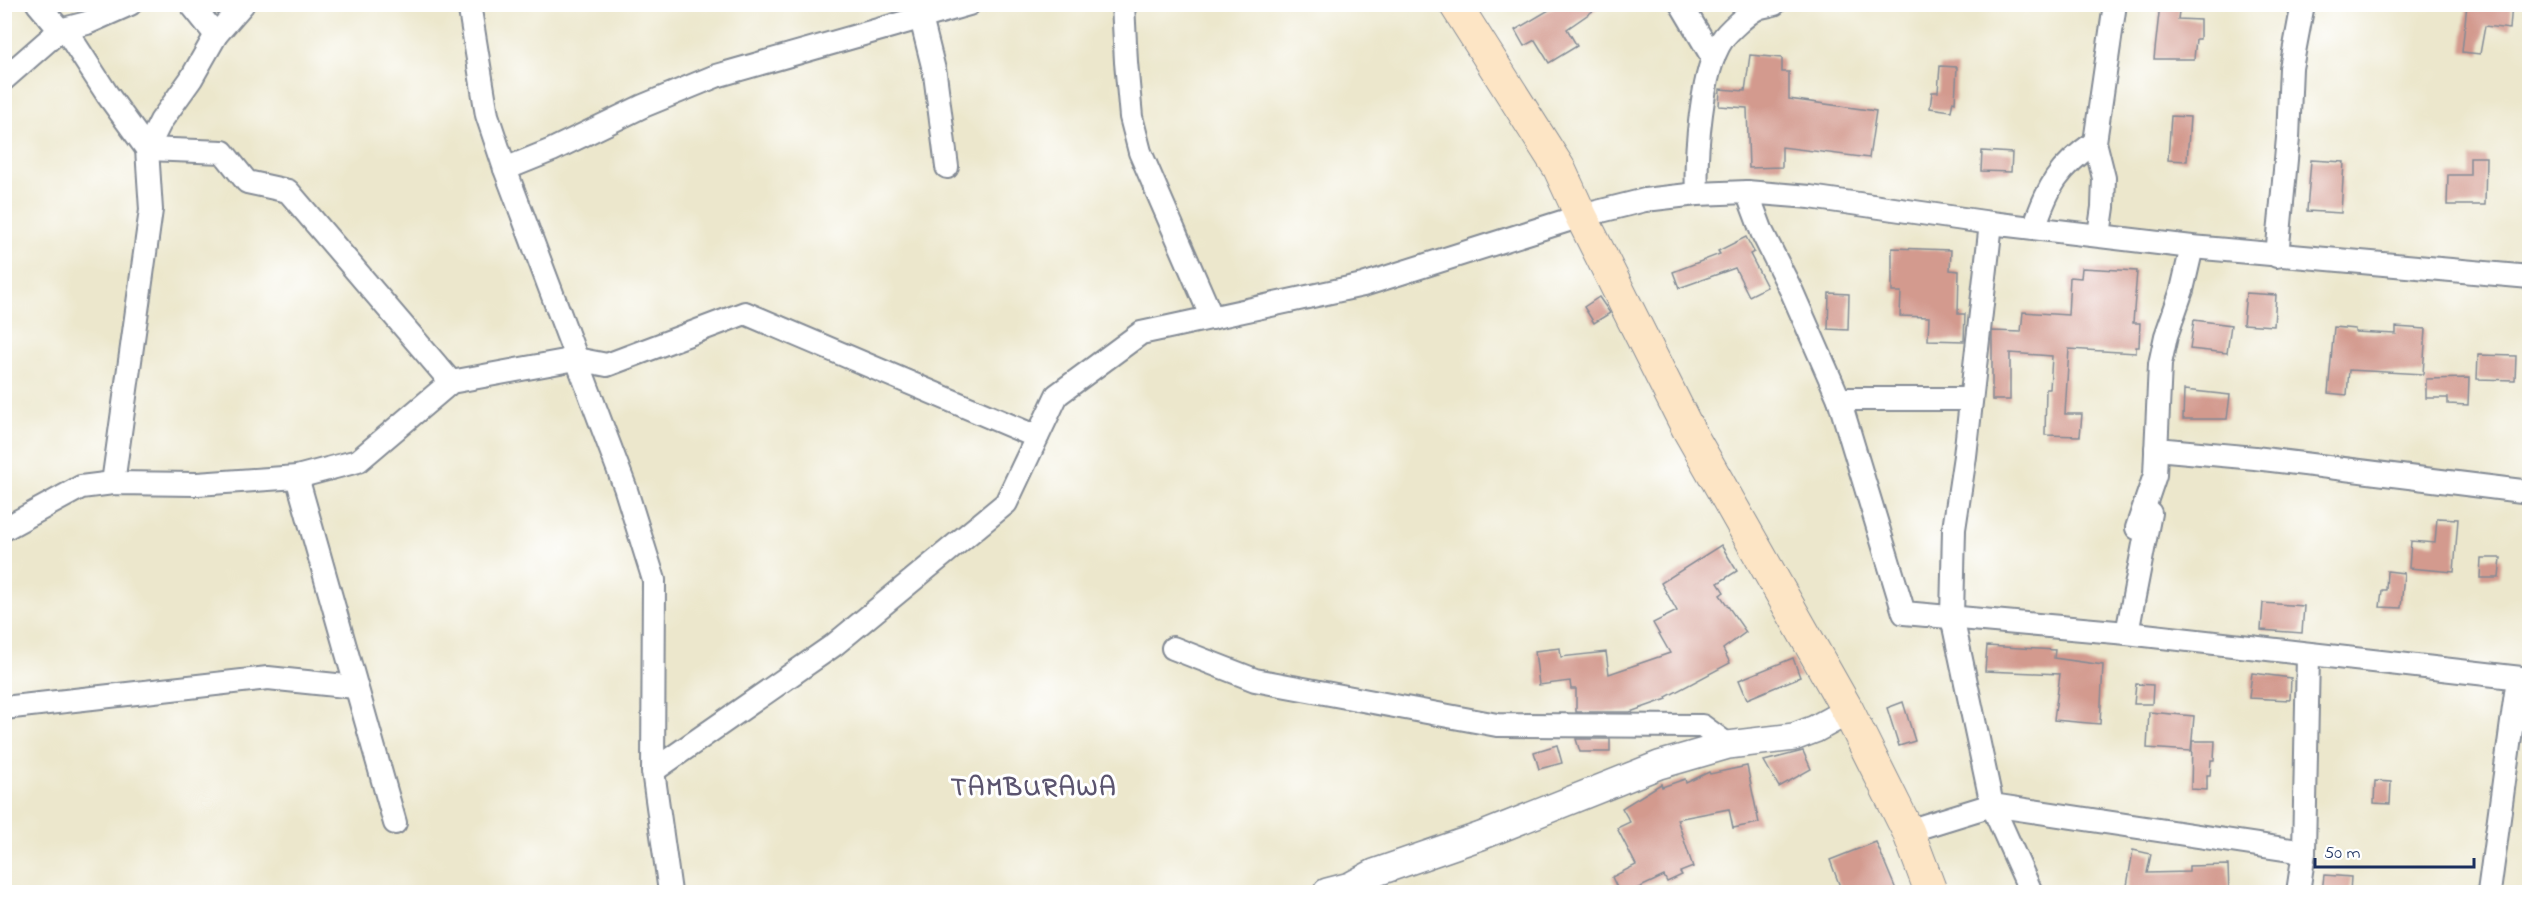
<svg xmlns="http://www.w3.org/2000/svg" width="2534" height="897" font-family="'Indie Flower',sans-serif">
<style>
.building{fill:#d39a8e}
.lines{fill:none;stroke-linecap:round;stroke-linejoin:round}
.minor-casing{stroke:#848b95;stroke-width:26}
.tertiary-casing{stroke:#848b95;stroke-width:30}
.secondary-casing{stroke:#848b95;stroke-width:34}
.minor{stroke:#fff;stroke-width:22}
.tertiary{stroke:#fff;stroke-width:27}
.secondary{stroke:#fde5c5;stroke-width:32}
.labels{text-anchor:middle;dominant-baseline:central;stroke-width:6;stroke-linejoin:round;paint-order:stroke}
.district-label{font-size:27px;font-weight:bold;letter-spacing:1.5px;fill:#5b546f;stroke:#fff}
</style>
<rect width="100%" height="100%" fill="#fff"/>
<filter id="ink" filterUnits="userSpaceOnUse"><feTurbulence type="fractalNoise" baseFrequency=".0167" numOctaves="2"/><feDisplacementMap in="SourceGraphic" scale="12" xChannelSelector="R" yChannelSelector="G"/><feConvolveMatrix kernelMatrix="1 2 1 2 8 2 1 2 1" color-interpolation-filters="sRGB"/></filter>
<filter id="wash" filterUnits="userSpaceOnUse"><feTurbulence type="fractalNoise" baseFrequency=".008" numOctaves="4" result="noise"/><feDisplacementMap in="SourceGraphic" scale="24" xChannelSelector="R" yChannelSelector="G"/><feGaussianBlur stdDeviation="1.35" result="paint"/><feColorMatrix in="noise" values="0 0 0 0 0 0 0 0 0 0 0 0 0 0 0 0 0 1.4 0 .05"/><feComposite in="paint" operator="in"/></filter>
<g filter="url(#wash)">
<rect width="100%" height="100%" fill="#ece7cc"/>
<g id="blocks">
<g class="building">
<path d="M1559,4H1603L1567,29L1577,46L1549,63L1535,40L1524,46L1515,30Z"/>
<path d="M2160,4H2180L2178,19L2200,20V39H2196L2194,59H2154Z"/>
<path d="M2467,4H2512L2510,29L2485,26L2480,54L2462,52Z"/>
<path d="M1750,55L1782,58V72H1789V99L1876,111L1869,158L1782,147V167L1749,168L1747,108L1719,106L1720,89L1745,91Z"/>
<path d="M1940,66L1957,67L1955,102L1953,101L1951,111L1930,108L1932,92H1938Z"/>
<path d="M2171,116L2190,117L2187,161L2168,160Z"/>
<path d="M1982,151L2012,153L2011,172L1981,171Z"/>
<path d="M2470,157H2486L2485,205H2447L2448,175H2470Z"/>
<path d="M2311,160L2344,162L2341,213L2307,211Z"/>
<path d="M1746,237L1754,252L1750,254L1767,287L1749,296L1735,268L1679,288L1673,272L1720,254L1718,251Z"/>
<path d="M1892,248L1951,250L1950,270L1959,271L1958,314H1965L1964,341L1928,340L1929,317L1900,316L1901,292H1892Z"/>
<path d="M2082,268L2137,271L2133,323H2140L2139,347H2136V353L2069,349L2065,414H2082L2080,436L2045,435L2046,389H2050L2052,356L2010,353V400H1992V331L2021,332L2023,312L2068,315L2070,277L2081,278Z"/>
<path d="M1829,293L1849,294L1848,330L1828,329Z"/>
<path d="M2246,293L2276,295L2274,326L2243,324Z"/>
<path d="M1599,297L1610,313L1594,323L1584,307Z"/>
<path d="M2194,320L2231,325L2227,353L2190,349Z"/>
<path d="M2334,327L2355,329V332L2396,334V327L2426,329L2423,374L2349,370L2347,395L2328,393Z"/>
<path d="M2478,355L2516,356L2515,380L2477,379Z"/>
<path d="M2469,378L2468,405L2448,404V398H2426V379Z"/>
<path d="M2184,390L2230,395L2227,419H2183Z"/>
<path d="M2437,518L2458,519L2454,572L2409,568L2411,541L2435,543Z"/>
<path d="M1721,545L1737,571L1718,583L1724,592L1720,595L1746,632L1723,649L1730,663L1666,697L1667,699L1630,712H1576V689H1571L1570,681L1539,685L1535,651L1560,648L1561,657L1606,652L1609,674L1670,653L1653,623L1677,611L1661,583Z"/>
<path d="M2481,558H2501L2499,578H2480Z"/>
<path d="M2387,571L2404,573L2401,608L2380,607L2382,590H2386Z"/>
<path d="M2263,603L2304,606L2302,633L2261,630Z"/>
<path d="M1987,646L2055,650L2054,658L2103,665L2100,724L2054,720L2060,674L1985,671Z"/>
<path d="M1793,658L1800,677L1747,699L1739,680Z"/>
<path d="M2252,673L2291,678L2290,700L2249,698Z"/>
<path d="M2136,684L2153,685L2152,704H2134Z"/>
<path d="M1903,702L1915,741L1899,746L1887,708Z"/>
<path d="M2149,712L2194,716L2191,751L2147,748Z"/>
<path d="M1576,739H1610V752H1580Z"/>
<path d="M2192,741H2215L2214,760H2211L2210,775H2207V790L2191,789Z"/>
<path d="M1557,745L1562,763L1539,769L1534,752Z"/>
<path d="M1803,751L1811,769L1779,787L1764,761Z"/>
<path d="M1747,766L1759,823L1733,828L1729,809L1677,819L1693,867L1680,872L1682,875L1667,882L1664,876L1630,892H1619L1612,877L1636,865L1617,828L1630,822L1622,808L1661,784L1662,787L1685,779L1686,783L1709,772L1710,774Z"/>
<path d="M2375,781L2391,782L2390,804L2374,803Z"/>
<path d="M1876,842L1897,892H1842L1830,860Z"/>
<path d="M2133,850L2151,854L2147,873L2189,872V866L2228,865L2229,892H2126Z"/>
<path d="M2324,875L2351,877L2350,892H2322Z"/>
</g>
</g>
</g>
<g filter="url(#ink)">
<use href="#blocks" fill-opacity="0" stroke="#848b95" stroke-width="1.5"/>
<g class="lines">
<defs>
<g id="minor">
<path d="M38,4L60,30"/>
<path d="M191,4L216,35"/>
<path d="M469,4L487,115L505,169L625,487L654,580L653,771L670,892"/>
<path d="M1123,4L1126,62L1131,117L1140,152L1212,318"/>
<path d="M1681,4L1713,58"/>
<path d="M918,6L935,74L947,167"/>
<path d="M65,29L107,94L147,149"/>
<path d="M4,79L60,30L87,23L130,4"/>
<path d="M147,149L223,152L247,182L288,191L451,382"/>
<path d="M505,169L552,150L643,106L716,76L969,4"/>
<path d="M1747,192L1762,232L1792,292L1839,399L1904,613L2127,633L2530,679"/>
<path d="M1697,194C1695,157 1701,71 1722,40C1727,32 1748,13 1756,9C1761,6 1768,6 1774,4"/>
<path d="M1991,223L1965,456L1954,529L1952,617L1992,805L2304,852L2308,655"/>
<path d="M2034,228C2048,186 2058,168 2095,142"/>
<path d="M2099,235L2103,207L2104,178L2095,142L2115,4"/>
<path d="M2277,256L2288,138L2291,68L2303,4"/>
<path d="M1839,399H1970"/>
<path d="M2156,449L2255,458L2530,492"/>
<path d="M297,477L395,823"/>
<path d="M113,483L151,210L147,149L161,121L191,79L216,35L243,4"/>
<path d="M2137,528L2155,475L2160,364L2166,336L2182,290L2192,247"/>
<path d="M4,529L81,487L113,483L197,484L297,477L358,461L451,382L576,359L607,365L745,313L1037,437"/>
<path d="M2127,633L2150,513"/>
<path d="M1173,648L1255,680L1497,725L1702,726L1728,745"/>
<path d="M4,708L268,678L355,687"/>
<path d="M653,771L834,645L1006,503L1057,395L1141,333L1363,285L1581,216L1645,200L1697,194L1747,192L1810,197L1991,223L2192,247L2530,277"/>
<path d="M1908,831L1992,805L2031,892"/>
<path d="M2298,892L2304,852"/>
<path d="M2489,892L2518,678"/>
</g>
<path id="tertiary" d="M1327,892L1350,886L1374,873L1481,836L1659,765L1728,745L1794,737L1815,729L1848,711"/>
<path id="secondary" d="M1455,4L1559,168L1581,216L1688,429L1848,711L1908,831L1931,892"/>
</defs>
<use href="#minor" class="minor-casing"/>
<use href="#tertiary" class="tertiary-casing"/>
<use href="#secondary" class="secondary-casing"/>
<use href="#minor" class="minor"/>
<use href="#tertiary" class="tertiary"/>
<use href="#secondary" class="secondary"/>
</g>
</g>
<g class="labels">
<g class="district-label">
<text x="1034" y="788">TAMBURAWA</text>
</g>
</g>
<rect width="2534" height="897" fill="none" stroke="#fff" stroke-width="24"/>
<path d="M2315 858v9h159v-9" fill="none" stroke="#1b2f5e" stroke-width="3"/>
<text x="2324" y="858" font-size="18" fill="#1b2f5e" stroke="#ffffff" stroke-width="4.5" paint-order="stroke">50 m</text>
</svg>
